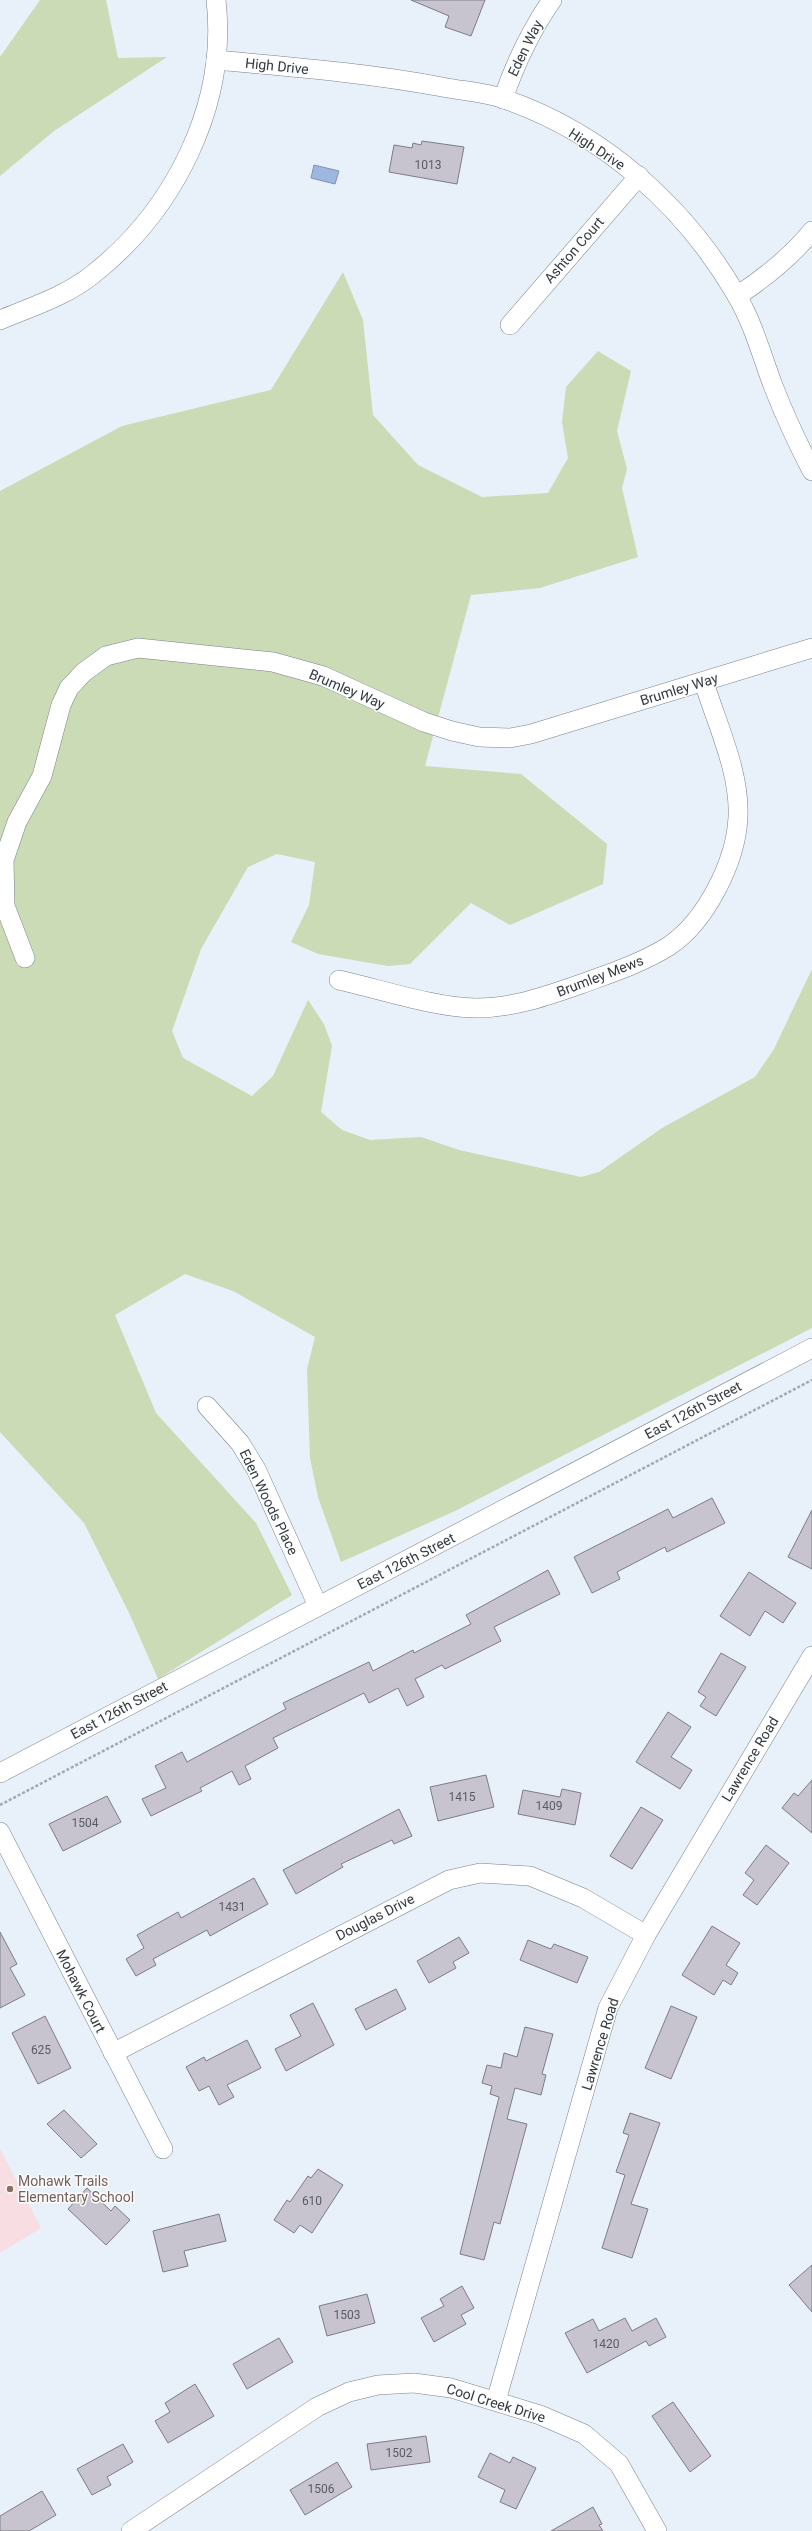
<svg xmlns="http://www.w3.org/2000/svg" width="812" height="2531" font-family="Roboto,sans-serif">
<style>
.education{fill:#f8dde2}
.green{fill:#cadbb5}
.water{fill:#9eb7e1;stroke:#7f92b0}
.building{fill:#c7c4cf;stroke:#7e7c85}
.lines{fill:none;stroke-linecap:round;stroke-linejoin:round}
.minor-casing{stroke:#7a828a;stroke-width:20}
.path{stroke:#a2a8af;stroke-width:2.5;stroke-dasharray:3 2;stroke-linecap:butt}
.minor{stroke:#fff;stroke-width:19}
.education-dot{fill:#8d6e63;stroke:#fbfdfe;stroke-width:1.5}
.labels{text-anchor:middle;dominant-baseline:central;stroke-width:3;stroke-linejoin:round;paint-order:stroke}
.number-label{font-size:12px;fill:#5b5c62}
.street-label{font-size:14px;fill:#373a3d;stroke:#fbfdfe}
.education-label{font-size:14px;fill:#785e54;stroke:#fbfdfe;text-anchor:start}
</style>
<rect width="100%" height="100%" fill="#e8f0f9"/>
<path class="education" d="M0,2149L41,2228L0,2253Z"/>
<g class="green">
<path d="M40,0H106L118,58L167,57L54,131L0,176V57Z"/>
<path d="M343,272L363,320L373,415L418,465L482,497L548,493L568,458L562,422L566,387L598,351L631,371L617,431L627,469L622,488L638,557L540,588L471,595L425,766L521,774L607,844L603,884L510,925L471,903L410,964L388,966L318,954L291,942L309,905L315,862L277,854L248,867L201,949L172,1031L183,1058L252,1096L273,1076L308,1000L324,1024L332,1046L321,1112L342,1130L370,1140L421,1137L459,1150L581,1177L599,1172L662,1128L755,1077L774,1049L812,969V1328L455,1511L341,1562L318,1497L310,1458L307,1369L315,1337L233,1291L185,1274L115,1315L156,1413L256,1523L292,1595L158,1679L130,1615L84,1523L0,1432V491L122,426L271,390Z"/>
</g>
<path class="water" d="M314,165L339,171L335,184L311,178Z"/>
<g class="building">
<path d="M411,0H485L471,36L445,27L449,16Z"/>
<path d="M422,141L464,147L457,184L389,172L394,145L412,148L413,143L421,145Z"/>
<path d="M712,1498L725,1523L667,1552L665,1547L617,1572L620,1579L592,1593L574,1557L668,1509L673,1518Z"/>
<path d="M812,1510V1569L788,1557Z"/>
<path d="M548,1570L560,1594L494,1627L501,1641L445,1669L442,1665L415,1679L424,1697L407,1706L398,1688L369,1703L364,1693L273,1738L278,1748L245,1766L251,1779L239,1785L232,1771L200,1788L202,1791L151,1816L142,1799L166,1788L155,1766L182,1752L187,1762L286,1709L283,1703L369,1662L373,1671L413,1650L414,1653L471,1624L466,1615Z"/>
<path d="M749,1572L796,1603L783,1623L765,1611L750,1636L720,1616Z"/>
<path d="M721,1653L746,1667L716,1716L700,1706L706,1697L698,1692Z"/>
<path d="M668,1712L691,1727L671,1757L692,1770L680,1789L636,1762Z"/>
<path d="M486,1775L494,1807L438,1821L430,1787Z"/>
<path d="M812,1780V1833L782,1808L794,1793L798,1796Z"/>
<path d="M562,1789L581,1793L575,1825L518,1814L523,1790L560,1797Z"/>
<path d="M107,1796L121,1822L63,1851L49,1824Z"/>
<path d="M641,1807L663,1820L632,1869L610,1856Z"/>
<path d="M399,1809L412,1836L394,1844L392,1840L341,1864L343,1867L296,1894L283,1870Z"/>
<path d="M766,1845L789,1863L757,1905L743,1895L754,1880L745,1873Z"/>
<path d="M254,1878L268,1904L210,1936L207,1930L153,1959L156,1965L136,1976L126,1959L144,1948L137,1935L178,1912L181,1918Z"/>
<path d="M712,1926L740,1943L726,1965L738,1973L731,1985L723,1980L714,1995L682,1975Z"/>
<path d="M0,1932L17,1964L10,1968L25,1995L0,2008Z"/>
<path d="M459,1937L469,1953L453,1962L456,1968L429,1983L417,1961Z"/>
<path d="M528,1940L551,1949L554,1944L588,1957L577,1983L520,1960Z"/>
<path d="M396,1989L406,2009L366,2030L355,2009Z"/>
<path d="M313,2003L334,2045L286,2071L275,2049L301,2036L290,2015Z"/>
<path d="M671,2006L697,2017L671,2079L645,2068Z"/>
<path d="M45,2016L71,2068L38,2084L12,2033Z"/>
<path d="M525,2027L553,2034L542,2074L546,2075L541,2095L515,2088L507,2119L527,2124L500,2224L494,2222L484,2260L460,2254L499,2097L490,2094L492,2086L482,2083L487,2065L501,2068L504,2053L517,2057Z"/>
<path d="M247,2040L261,2068L227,2085L234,2097L219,2105L209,2086L199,2091L186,2067L204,2057L206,2061Z"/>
<path d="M64,2110L97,2144L81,2158L47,2124Z"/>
<path d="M630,2113L660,2123L631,2204L648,2209L632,2258L602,2248L625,2175L616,2172L629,2135L623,2133Z"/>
<path d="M318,2169L343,2185L312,2233L300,2225L294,2233L274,2220L287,2200L290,2202L308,2176L311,2178Z"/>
<path d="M87,2188L111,2211L115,2206L130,2220L106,2245L68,2209Z"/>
<path d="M219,2214L226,2241L184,2251L188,2266L163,2272L153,2231Z"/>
<path d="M812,2265V2312L789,2285Z"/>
<path d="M462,2286L474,2308L461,2315L466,2324L434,2342L421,2318L444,2306L440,2299Z"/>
<path d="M367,2294L375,2323L327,2336L319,2306Z"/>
<path d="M625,2318L632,2331L656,2318L666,2337L649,2346L646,2341L587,2373L565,2333L593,2319L599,2331Z"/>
<path d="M279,2338L293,2362L247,2389L233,2364Z"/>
<path d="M195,2384L214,2416L168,2443L155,2421L170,2412L165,2403Z"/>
<path d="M673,2402L711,2456L690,2472L652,2416Z"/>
<path d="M426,2436L430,2462L371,2470L367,2444Z"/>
<path d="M123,2444L133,2462L107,2477L111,2485L92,2495L77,2469Z"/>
<path d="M490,2453L510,2463L513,2457L536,2468L516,2509L500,2502L505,2490L478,2477Z"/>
<path d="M337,2462L352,2487L305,2515L290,2490Z"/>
<path d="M42,2491L56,2515L29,2531H0V2516Z"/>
<path d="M593,2507L602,2524L599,2525L603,2531H551Z"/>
</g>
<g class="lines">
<defs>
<g id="minor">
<path d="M216,60C292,67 368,73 442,87C462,91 485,92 504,99C603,133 685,206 737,296C754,325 762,357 774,388C785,416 798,444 812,471"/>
<path d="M503,99C515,64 531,30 552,0"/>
<path d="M737,296C766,277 790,258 812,231"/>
<path d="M0,320C31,307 66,296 92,275C174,211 228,105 216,0"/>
<path d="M510,325L639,176"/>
<path d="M25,958L5,906L4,860L17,822L42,776L61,705L69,688L84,672L106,656L138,648L273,662L323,676L424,722L452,731L479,737L510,738L531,734L812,648"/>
<path d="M339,980C379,989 437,1008 476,1008C514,1008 546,996 581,984C611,973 642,963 669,946C706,921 736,862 738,817C740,771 717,725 704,682"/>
<path d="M207,1406L240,1443L256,1469L318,1606"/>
<path d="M0,1773L812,1348"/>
<path d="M0,1832L163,2149"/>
<path d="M113,2053L449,1880L480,1873L530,1876L583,1898L646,1935"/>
<path d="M496,2401L608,2008L646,1935L812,1656"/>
<path d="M131,2531L317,2407L349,2392L378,2385L414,2383L451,2388L540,2415L584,2434L619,2464L657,2531"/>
</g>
</defs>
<use href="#minor" class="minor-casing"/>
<path class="path" d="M0,1805L812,1380"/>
<use href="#minor" class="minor"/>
</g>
<circle class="education-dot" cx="10" cy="2189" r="4"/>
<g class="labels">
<g class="number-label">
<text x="428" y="165">1013</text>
<text x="462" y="1797">1415</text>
<text x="549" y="1806">1409</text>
<text x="85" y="1823">1504</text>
<text x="232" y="1907">1431</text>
<text x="41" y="2050">625</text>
<text x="312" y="2201">610</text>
<text x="347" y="2315">1503</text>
<text x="606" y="2344">1420</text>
<text x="399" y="2453">1502</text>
<text x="321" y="2489">1506</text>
</g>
<g class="street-label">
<text transform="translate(525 48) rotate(-64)">Eden Way</text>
<text transform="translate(277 66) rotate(6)">High Drive</text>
<text transform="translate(597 149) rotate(33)">High Drive</text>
<text transform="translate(574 250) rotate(-49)">Ashton Court</text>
<text transform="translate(347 689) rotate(23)">Brumley Way</text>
<text transform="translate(679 689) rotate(-17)">Brumley Way</text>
<text transform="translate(600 976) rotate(-21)">Brumley Mews</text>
<text transform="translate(693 1410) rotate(-28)">East 126th Street</text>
<text transform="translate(269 1502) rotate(64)">Eden Woods Place</text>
<text transform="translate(406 1561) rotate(-27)">East 126th Street</text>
<text transform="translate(119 1710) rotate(-28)">East 126th Street</text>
<text transform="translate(750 1759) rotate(-59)">Lawrence Road</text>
<text transform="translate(375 1917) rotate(-27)">Douglas Drive</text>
<text transform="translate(81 1991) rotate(63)">Mohawk Court</text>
<text transform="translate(600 2044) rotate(-73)">Lawrence Road</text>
<text transform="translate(496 2403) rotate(17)">Cool Creek Drive</text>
</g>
<g class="education-label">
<text x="18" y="2181">Mohawk Trails<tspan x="18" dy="16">Elementary School</tspan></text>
</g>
</g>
</svg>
